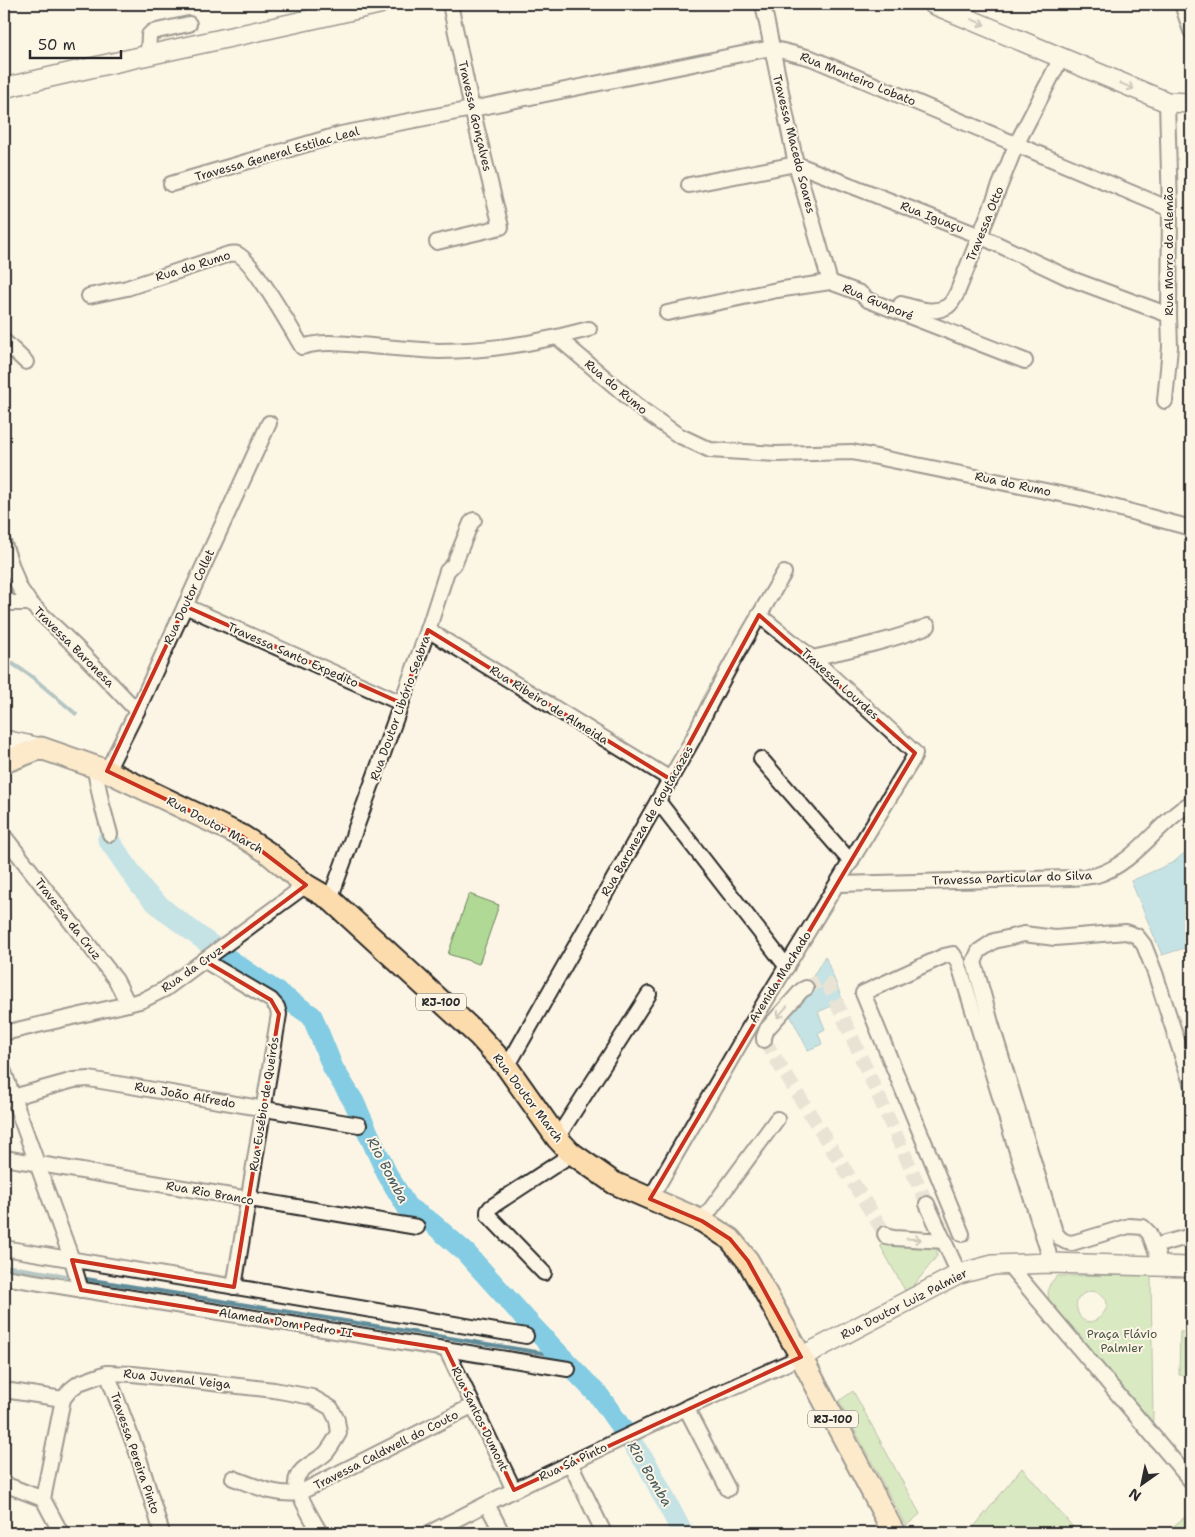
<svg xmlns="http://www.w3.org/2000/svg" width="1195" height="1537" font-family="'Shantell Sans',sans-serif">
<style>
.green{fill:#b0d996;stroke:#6e8260;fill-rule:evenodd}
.water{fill:#83cce3;stroke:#608c99}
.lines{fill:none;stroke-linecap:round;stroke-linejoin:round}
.stream{stroke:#608c99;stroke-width:4}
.river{stroke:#83cce3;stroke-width:21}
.minor-tunnel{stroke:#d2cdc0;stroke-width:14;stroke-dasharray:14 7;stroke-linecap:butt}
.minor-casing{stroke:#2b2b2b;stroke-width:18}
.secondary-casing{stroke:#2b2b2b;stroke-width:22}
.primary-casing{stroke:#2b2b2b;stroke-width:25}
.minor{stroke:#fcf5e5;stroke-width:14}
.secondary{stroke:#fcf5e5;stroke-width:19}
.primary{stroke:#fcdcac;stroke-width:21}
.oneway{stroke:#949088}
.marked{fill:none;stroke:#c8321e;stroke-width:4;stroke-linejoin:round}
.labels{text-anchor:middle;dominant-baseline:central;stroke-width:4;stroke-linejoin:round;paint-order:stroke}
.shield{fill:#fcf5e5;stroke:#6a6863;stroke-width:1}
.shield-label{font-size:11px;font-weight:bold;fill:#2b2b2b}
.street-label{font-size:12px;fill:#2b2b2b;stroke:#fcf5e5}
.park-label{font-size:12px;fill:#4c5646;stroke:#fcf5e5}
.water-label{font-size:14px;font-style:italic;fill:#455b62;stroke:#fcf5e5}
</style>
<rect width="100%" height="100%" fill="#fcf5e5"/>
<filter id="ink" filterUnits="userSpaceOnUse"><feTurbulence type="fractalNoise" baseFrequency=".02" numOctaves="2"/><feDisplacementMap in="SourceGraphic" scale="10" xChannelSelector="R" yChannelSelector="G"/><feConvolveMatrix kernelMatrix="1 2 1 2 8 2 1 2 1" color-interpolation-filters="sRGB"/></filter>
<g filter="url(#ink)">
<g class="green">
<path d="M469,894L499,905L479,964L448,954Z"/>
<path d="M880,1245H937V1256L907,1294Z"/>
<path d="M1151,1275L1153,1422L1049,1301C1047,1289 1048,1283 1058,1276ZM1092,1291C1130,1299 1084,1343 1077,1309C1074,1299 1083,1292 1092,1291Z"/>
<path d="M1180,1332H1191V1376L1179,1375Z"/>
<path d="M853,1391L920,1514L906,1526L839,1401Z"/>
<path d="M1022,1468L1078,1533H969Z"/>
<path d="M1191,1512V1533H1165Z"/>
</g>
<g class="water">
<path d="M1191,847V946L1162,955L1131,881L1174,862Z"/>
<path d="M825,956L843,1001L818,1012L825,1029L818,1033L822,1044L808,1050L790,1015Z"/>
</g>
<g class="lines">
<g class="stream">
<path d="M4,658L31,676L76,714"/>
<path d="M4,1266L73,1277"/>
<path d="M80,1278L561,1356"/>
</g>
<path class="river" d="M108,839L141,887L152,899L168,913L219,951L224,956L312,1016L333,1068L354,1102L387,1174L407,1207L432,1223L466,1253L531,1325L600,1397L648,1466L682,1532L685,1533"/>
<g class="minor-tunnel">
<path d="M806,988L821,980L828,984L927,1204"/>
<path d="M764,1040L885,1234"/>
</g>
<defs>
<g id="minor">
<path d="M763,4L796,164L830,282"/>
<path d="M1182,4L1191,31"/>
<path d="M148,54L149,35L152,32L189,24"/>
<path d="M171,184L341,134L472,109L771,48L811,58L1170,209"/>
<path d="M689,185L796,164L980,236L1069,278L1169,315"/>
<path d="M437,242L501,227L472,109L450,4"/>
<path d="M89,296L127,288L229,254C231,254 235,253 237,254C252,259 292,330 302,347C321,341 339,343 359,345C385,347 412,350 439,351C479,351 518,346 557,337L644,411L678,435L710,450L776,454L852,452L1080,498L1191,528"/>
<path d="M901,304C915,308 934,315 948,306C952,303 955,297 957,293L1016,145L1061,58"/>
<path d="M667,313L777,290L830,282L860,293L868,300L1025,361"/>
<path d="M557,337L589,329"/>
<path d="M4,341L26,362"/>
<path d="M1165,401L1170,347L1169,315L1170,209L1167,102"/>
<path d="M4,544L19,587L30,603"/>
<path d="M4,599L12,603H30L76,647L137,711"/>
<path d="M185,606L401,703"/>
<path d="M428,630L670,779"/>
<path d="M812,658C852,649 891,641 928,626"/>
<path d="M761,759L851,862"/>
<path d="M94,766L102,805L110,834"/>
<path d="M107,771L137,711L269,423"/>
<path d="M658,801L787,967"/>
<path d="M4,836L116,980L128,1004"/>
<path d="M838,884L1071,878C1079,877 1089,877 1097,875C1136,863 1157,823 1191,803"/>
<path d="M330,899L428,630L447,571L454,564L471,523L474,520"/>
<path d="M205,961L271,1000L277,1007L279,1014L234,1287"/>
<path d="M4,1033L128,1004L143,1000L165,989L306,885"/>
<path d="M764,1040V1037L767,1029L802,990L806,988"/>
<path d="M507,1067L693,739C719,682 752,628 784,573"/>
<path d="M4,1072L72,1260L81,1290"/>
<path d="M13,1097L74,1080L89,1079L359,1125"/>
<path d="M557,1138L649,994"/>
<path d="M4,1158L417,1227"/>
<path d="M650,1199L746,1033L914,757L915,753L812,658L759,615"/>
<path d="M927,1204L959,1274"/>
<path d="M702,1221L777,1119"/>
<path d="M885,1234L887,1237L894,1238L945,1241"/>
<path d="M962,1234L863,993L944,956L953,954L958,962L1048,1251L1050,1263"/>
<path d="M1154,1246L1191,1236"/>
<path d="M4,1248L526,1336"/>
<path d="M1008,1264L1191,1481"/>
<path d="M1162,1266L1149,1233L1143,1227L1129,1226L1072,1243C1063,1242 1060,1239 1055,1232L991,1023L974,962L979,951L994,941L1024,934L1055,938L1126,932L1137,936L1144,945L1155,973L1191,1083"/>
<path d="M544,1273L488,1215V1211L491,1207L572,1154"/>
<path d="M4,1277L568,1369"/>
<path d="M446,1349L514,1490"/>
<path d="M107,1373L138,1455L162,1533"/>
<path d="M4,1390L63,1399"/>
<path d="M686,1408L728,1489"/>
<path d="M570,1463L604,1533"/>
<path d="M233,1478C255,1486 275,1496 299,1493L472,1406"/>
<path d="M4,1484L43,1499"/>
<path d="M487,1504L502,1533"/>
<path d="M61,1533L43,1499L63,1399L70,1390L79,1383L107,1373L133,1374L274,1390L312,1397L331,1408L337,1420L339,1433C335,1440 331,1447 326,1453C317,1462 296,1468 296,1483C297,1494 314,1522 320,1533"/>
<path d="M429,1533L514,1490L686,1408L801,1357"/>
</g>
<g id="secondary">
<path d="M933,4L1167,102L1191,103"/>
<path d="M4,88C128,58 254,33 379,4"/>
<path d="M4,740L41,748"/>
<path d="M801,1357L959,1274L993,1265L1050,1263L1191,1267"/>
</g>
<path id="primary" d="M4,762L41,748L107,771L242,836L267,852L306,885L330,899L479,1036L507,1067L557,1138L570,1152L614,1183L702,1221L730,1239L748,1261L801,1357L894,1533"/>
</defs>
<use href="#minor" class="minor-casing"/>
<use href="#secondary" class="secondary-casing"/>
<use href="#primary" class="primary-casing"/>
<use href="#minor" class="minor"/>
<use href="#secondary" class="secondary"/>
<use href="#primary" class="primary"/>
</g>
<defs><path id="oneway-shaft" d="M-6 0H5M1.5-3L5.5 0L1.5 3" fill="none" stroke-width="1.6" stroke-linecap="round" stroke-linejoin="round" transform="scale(1.25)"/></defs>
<g class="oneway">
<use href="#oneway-shaft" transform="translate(978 22) rotate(23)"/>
<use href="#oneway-shaft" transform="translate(1127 86) rotate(23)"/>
<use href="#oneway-shaft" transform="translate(782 1012) rotate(131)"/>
<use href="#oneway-shaft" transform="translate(914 1239) rotate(4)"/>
</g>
</g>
<path d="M0 0H1195V1537H0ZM185,606L401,703L428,630L670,779L759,615L915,753L650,1199L702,1221L730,1239L748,1261L801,1357L514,1490L446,1349L81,1290L72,1260L234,1287L279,1014L271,1000L205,961L306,885L242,836L107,771Z" fill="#fcf5e5" fill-opacity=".55" fill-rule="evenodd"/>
<path class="marked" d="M185,606L401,703L428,630L670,779L759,615L915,753L650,1199L702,1221L730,1239L748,1261L801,1357L514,1490L446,1349L81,1290L72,1260L234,1287L279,1014L271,1000L205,961L306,885L242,836L107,771Z"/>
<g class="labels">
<g class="shield">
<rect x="416" y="993.5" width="50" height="17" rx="4"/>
<rect x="808" y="1410.5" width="50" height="17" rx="4"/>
</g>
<g class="shield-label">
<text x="441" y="1002">RJ-100</text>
<text x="833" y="1419">RJ-100</text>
</g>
<g class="street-label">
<text transform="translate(858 79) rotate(22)">Rua Monteiro Lobato</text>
<text transform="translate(475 116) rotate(77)">Travessa Gonçalves</text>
<text transform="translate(794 144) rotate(76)">Travessa Macedo Soares</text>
<text transform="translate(277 154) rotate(-16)">Travessa General Estilac Leal</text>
<text transform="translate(932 217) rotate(21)">Rua Iguaçu</text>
<text transform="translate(985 224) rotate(-68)">Travessa Otto</text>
<text transform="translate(1169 251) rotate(-90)">Rua Morro do Alemão</text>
<text transform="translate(193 266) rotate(-17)">Rua do Rumo</text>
<text transform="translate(878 302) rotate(23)">Rua Guaporé</text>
<text transform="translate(616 387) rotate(40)">Rua do Rumo</text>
<text transform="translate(1013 484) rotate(12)">Rua do Rumo</text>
<text transform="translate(189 597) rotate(-65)">Rua Doutor Collet</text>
<text transform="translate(74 647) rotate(45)">Travessa Baronesa</text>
<text transform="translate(293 655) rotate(24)">Travessa Santo Expedito</text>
<text transform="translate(840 684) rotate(42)">Travessa Lourdes</text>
<text transform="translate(549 705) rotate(32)">Rua Ribeiro de Almeida</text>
<text transform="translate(400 708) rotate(-70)">Rua Doutor Libório Seabra</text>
<text transform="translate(647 821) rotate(-60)">Rua Baroneza de Goytacazes</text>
<text transform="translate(215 825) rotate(28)">Rua Doutor March</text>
<text transform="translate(1012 878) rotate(-2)">Travessa Particular do Silva</text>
<text transform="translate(68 919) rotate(52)">Travessa da Cruz</text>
<text transform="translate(192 969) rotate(-35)">Rua da Cruz</text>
<text transform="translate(780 977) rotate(-58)">Avenida Machado</text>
<text transform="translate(185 1095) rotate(10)">Rua João Alfredo</text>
<text transform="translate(528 1098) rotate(53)">Rua Doutor March</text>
<text transform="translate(264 1104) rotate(-81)">Rua Eusébio de Queirós</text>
<text transform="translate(210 1193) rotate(10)">Rua Rio Branco</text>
<text transform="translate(904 1304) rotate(-27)">Rua Doutor Luiz Palmier</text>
<text transform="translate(286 1323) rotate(9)">Alameda Dom Pedro II</text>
<text transform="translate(177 1379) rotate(6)">Rua Juvenal Veiga</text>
<text transform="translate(480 1419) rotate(64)">Rua Santos Dumont</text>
<text transform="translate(386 1450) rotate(-27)">Travessa Caldwell do Couto</text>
<text transform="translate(135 1453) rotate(71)">Travessa Pereira Pinto</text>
<text transform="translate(573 1462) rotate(-25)">Rua Sá Pinto</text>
</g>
<g class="park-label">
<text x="1122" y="1334">Praça Flávio<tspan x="1122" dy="14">Palmier</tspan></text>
</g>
<g class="water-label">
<text transform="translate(388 1170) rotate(62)">Rio Bomba</text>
<text transform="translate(650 1474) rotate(59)">Rio Bomba</text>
</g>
</g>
<rect width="1195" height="1537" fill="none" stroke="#fcf5e5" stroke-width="20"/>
<rect x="10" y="10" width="1175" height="1517" fill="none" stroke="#2b2b2b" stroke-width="2" filter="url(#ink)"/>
<g transform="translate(1142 1484) rotate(213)" stroke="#fcf5e5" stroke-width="4" paint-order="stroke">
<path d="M0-4L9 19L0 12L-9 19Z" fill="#2b2b2b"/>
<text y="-8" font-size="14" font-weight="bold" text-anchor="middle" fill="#2b2b2b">N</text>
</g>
<path d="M30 50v8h91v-8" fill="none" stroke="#2b2b2b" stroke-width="2.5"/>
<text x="38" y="50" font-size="15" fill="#2b2b2b" stroke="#fcf5e5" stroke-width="4" paint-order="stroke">50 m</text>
</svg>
